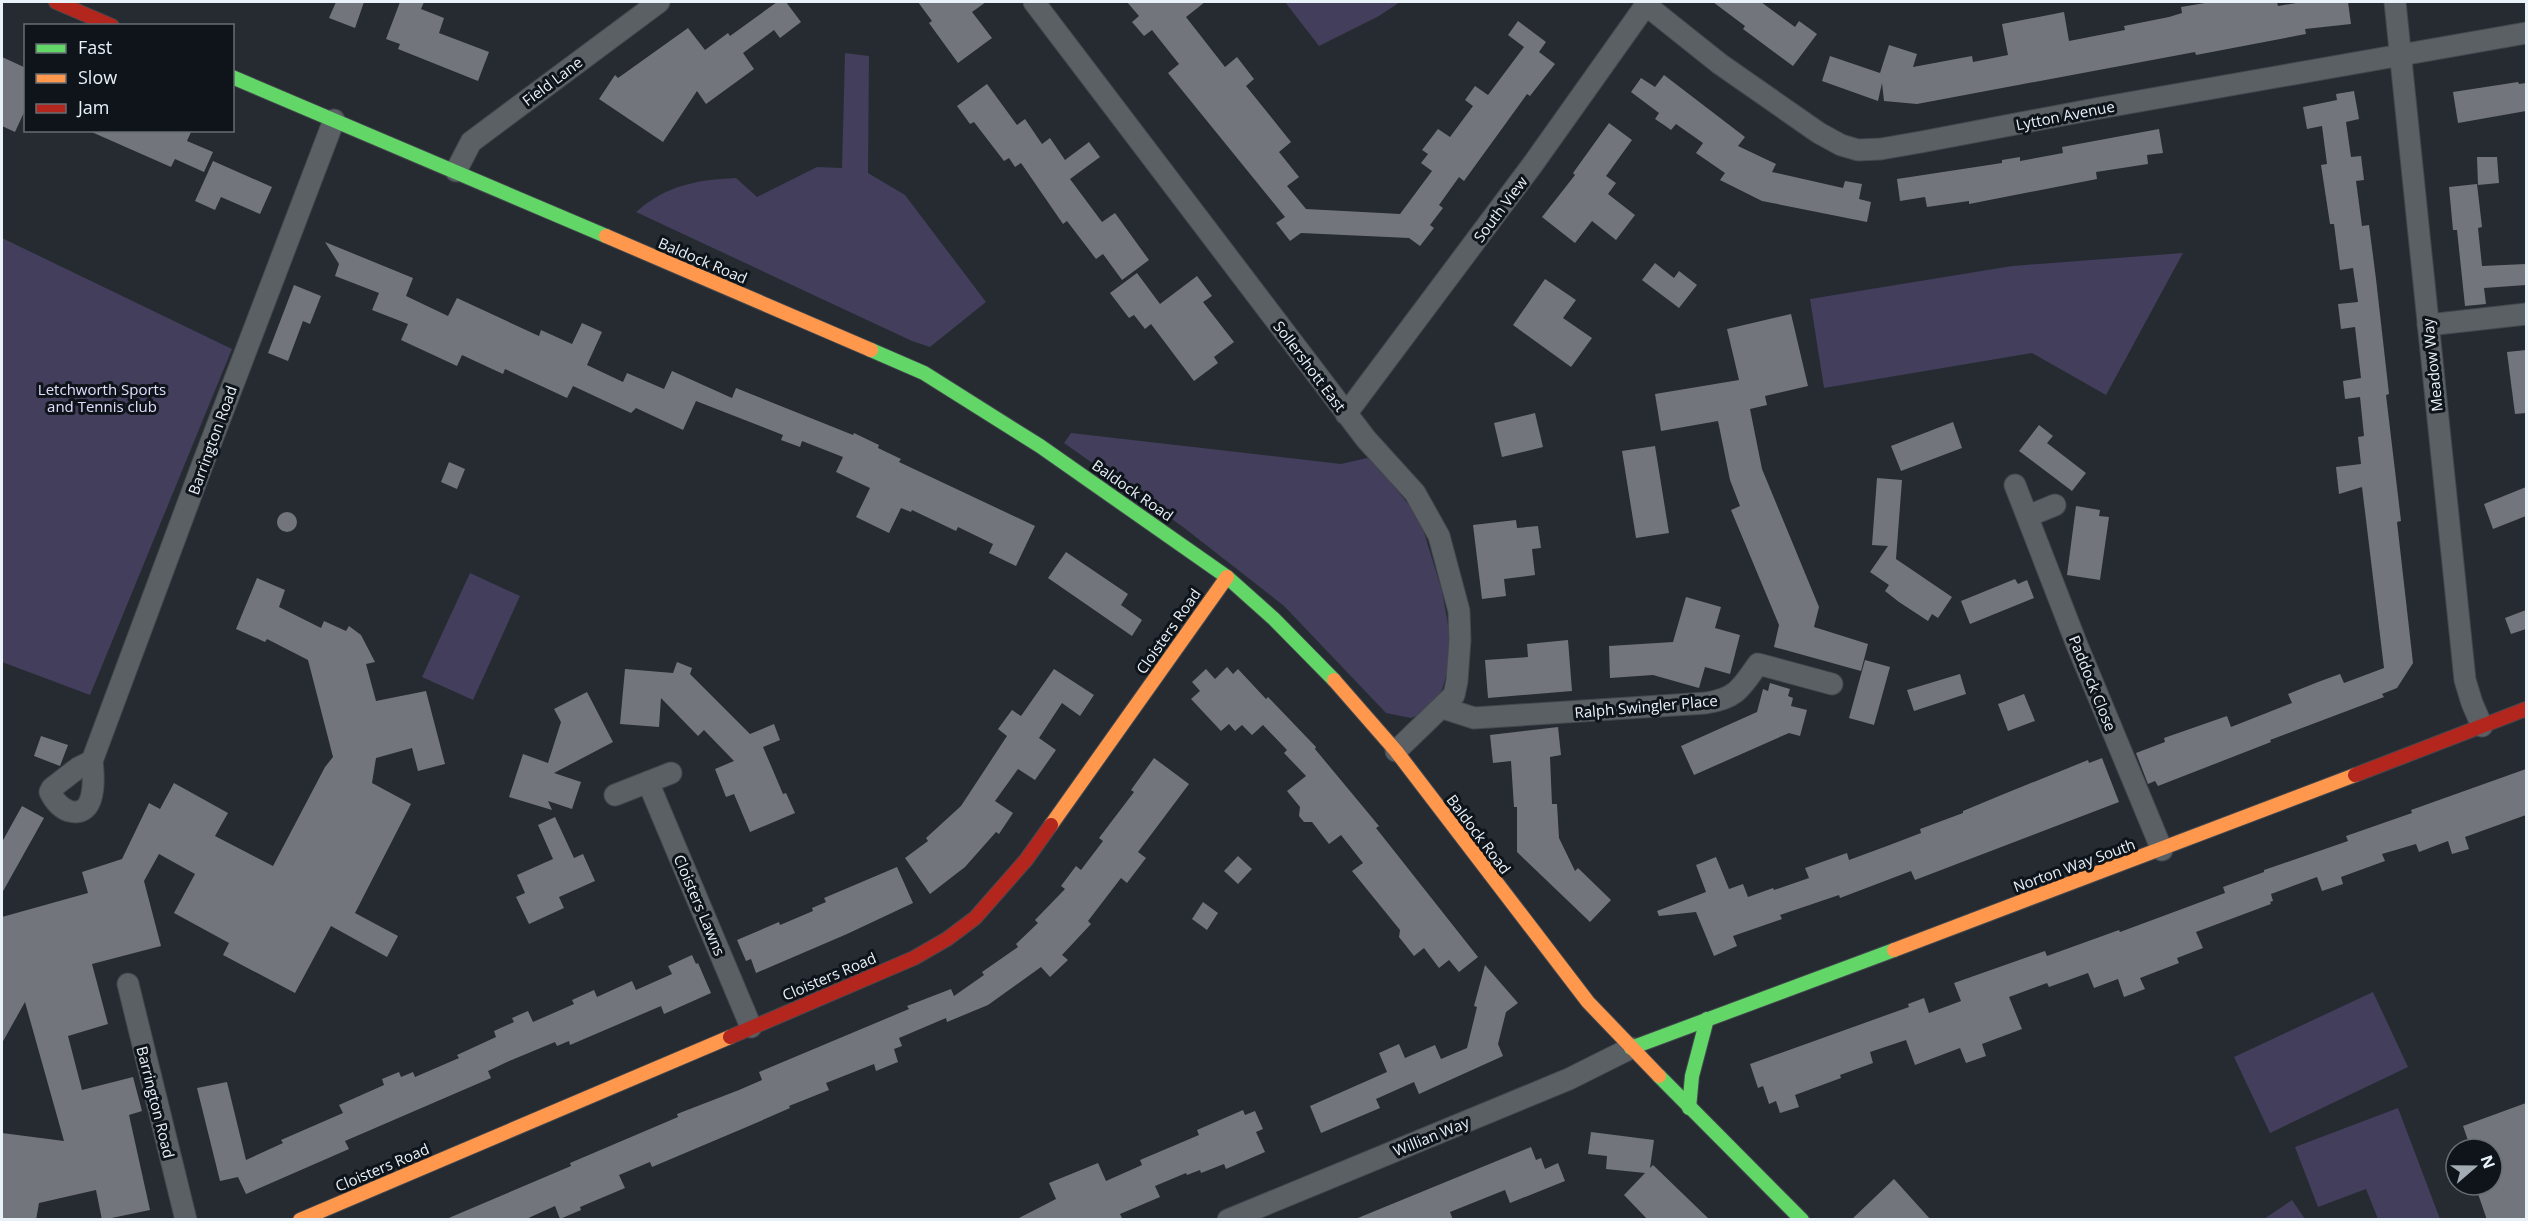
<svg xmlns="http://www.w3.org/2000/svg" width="2528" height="1221" font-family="'Open Sans',sans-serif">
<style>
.green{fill:#423e5b}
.building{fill:#72767c}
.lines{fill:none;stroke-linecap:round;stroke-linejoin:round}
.street-casing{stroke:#43484e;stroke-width:23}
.fast-casing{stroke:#43484e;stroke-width:16}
.slow-casing{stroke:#43484e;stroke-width:16}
.jam-casing{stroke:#43484e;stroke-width:16}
.street{stroke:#5b6065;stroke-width:21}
.fast{stroke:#63d668;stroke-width:14}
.slow{stroke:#ff974d;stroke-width:14}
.jam{stroke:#b3261e;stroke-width:14}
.labels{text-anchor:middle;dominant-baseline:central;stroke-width:6;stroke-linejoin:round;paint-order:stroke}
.street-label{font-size:15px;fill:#e9f2f9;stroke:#0e1419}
.park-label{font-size:15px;fill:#e1ddfd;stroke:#0e1419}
</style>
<rect width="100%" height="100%" fill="#252b31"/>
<g class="green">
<path d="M1285,2H1400L1379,16L1319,46Z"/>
<path d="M845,53L869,56L868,173L905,195L986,302L930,347L912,341L636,212C667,185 696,180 736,178L757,197L817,167L842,168Z"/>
<path d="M2,238L232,349L90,695L2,662Z"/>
<path d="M2183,253L2106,395L2032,353L1824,388L1810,299L2012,266Z"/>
<path d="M1071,433L1341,464L1367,458L1375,463L1409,505L1423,529L1442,591L1449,630L1451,659L1442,690L1431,705L1421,714L1411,718L1386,713L1284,606L1183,527L1064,443Z"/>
<path d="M470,573L520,596L473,700L422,677Z"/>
<path d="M2373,992L2408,1067L2270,1133L2234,1057Z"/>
<path d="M2398,1108L2440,1219H2378L2366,1189L2318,1207L2295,1147Z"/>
<path d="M2292,1200L2305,1219H2264Z"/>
</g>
<g class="building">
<path d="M336,2H364L355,28L329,18Z"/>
<path d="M400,2H424L421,9L444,18L439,33L489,52L478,81L398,49L400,44L386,39Z"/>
<path d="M777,2H786L801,22L780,38L774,30L743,53L754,69L706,104L697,91L663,142L599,99L615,75L618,78L688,28L705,50L728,33L730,36Z"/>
<path d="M918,2H986L972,12L992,38L958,63L929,23L932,21Z"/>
<path d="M1127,2H1205L1186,17L1225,67L1237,57L1254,79L1246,86L1291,142L1279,152L1299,177L1287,186L1306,209L1400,214L1432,171L1421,163L1428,154L1422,150L1438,129L1450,137L1473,106L1465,100L1475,86L1488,95L1524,47L1508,35L1518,21L1546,42L1539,52L1555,64L1530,96L1527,94L1464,181L1459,177L1439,205L1443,208L1430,225L1434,228L1420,246L1409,238L1301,233L1290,241L1276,223L1285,217L1168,73L1179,64L1152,30L1144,36L1132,22L1139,16Z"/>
<path d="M1713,2H1761L1795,27L1799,21L1817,34L1793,66L1743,29L1745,26Z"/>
<path d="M2211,2H2277L2278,6L2302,2H2348L2351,24L2305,29L2306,34L2196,55L2195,52L1917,104L1884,101L1882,83L1878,101L1822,81L1830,56L1880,73L1889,45L1917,54L1913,67L1972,56L1973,62L2008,55L2002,24L2064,12L2069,41L2125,30L2124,26L2169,17L2182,13L2181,7Z"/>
<path d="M2,57L26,68V108L15,132L2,126Z"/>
<path d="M1664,75L1745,137L1738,146L1776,164L1772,172L1843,188L1845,181L1862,184L1859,199L1871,202L1867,222L1762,201L1720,180L1725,173L1696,153L1703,143L1676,124L1671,130L1664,125L1655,119L1659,113L1631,92L1641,78L1655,87Z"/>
<path d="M2518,82L2519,84L2526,83V111L2458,123L2453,92Z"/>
<path d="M987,84L1017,125L1025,119L1042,144L1050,138L1065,160L1089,142L1100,157L1070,179L1102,222L1115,213L1149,260L1122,280L1103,254L1096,259L1067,221L1063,224L1021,163L1015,167L1009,158L1004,161L974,122L970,124L957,106Z"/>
<path d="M2354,91L2359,119L2346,122L2351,157L2361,156L2364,180L2356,181L2362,226L2369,225L2376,279L2389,394L2386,395L2401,521L2397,522L2413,663L2397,688L2382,694L2384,697L2270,740L2271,742L2158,786L2155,781L2148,784L2136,753L2165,742L2164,738L2227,716L2231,727L2292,703L2288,694L2318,682L2340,674L2344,683L2384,668L2362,487L2339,494L2336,467L2361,464L2358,437L2364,436L2360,397L2345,399L2343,381L2361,378L2355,327L2341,329L2338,304L2358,302L2353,268L2340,270L2334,224H2330L2321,165L2327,164L2322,126L2307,129L2303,107L2337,100L2336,94Z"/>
<path d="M1609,123L1632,140L1606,176L1616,183L1608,194L1635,215L1616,240L1592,221L1575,243L1542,217L1575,175L1573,173Z"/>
<path d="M2159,129L2163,153L2147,155L2148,164L2096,172L2097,179L1969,204V201L1927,207L1925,197L1900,201L1897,179L2002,163V160L2020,157V161L2063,153L2062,147Z"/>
<path d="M87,130H192L187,141L213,152L204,172L175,159L171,167Z"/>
<path d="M2477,157H2497L2499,183L2478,185Z"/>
<path d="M213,161L272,187L260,214L221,197L215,210L195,201Z"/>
<path d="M2477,184L2482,227L2478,228L2482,266L2526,264V285L2484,288L2486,304L2465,306L2457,230H2453L2449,187Z"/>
<path d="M325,242L413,278L406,296L448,316L457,298L539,336L541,330L572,344L582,323L602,332L587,365L623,382L627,373L664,389L672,371L732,398L736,388L853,435L854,433L879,445L878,448L901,459L899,462L1035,526L1016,566L989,553L993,544L958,527L956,531L912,510L911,512L901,508L889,533L856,517L870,488L836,472L843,457L802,441L800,447L781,440L783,435L696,401L683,430L636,408L631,413L573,386L567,398L505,369L503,374L462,355L457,366L401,340L408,324L372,310L379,293L335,276L339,264Z"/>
<path d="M1655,263L1674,278L1679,271L1697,285L1679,308L1642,280Z"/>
<path d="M1137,273L1160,304L1197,276L1212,296L1203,302L1234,342L1214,357L1218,363L1194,381L1151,324L1145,329L1134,315L1129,318L1110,293Z"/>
<path d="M1545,279L1576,300L1563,318L1592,338L1571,367L1513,325Z"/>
<path d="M294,285L321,296L310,324L303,321L288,361L268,353Z"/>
<path d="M1791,314L1808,386L1765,396L1767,405L1750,409L1762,469L1819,607L1814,627L1868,644L1861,671L1774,647L1779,625L1731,510L1740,506L1730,480L1718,421L1661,431L1655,394L1739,380L1727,329Z"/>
<path d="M2526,350V413L2515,414L2507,352Z"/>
<path d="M1535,413L1543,447L1502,457L1494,423Z"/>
<path d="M1953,422L1962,448L1901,471L1891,446Z"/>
<path d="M2039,425L2053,436L2047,443L2086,473L2072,491L2019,451Z"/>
<path d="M1655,446L1669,533L1636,538L1622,451Z"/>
<path d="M449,462L465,469L457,489L441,482Z"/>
<path d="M1877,478L1902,480L1896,559L1952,597L1938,618L1932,614L1928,621L1899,602L1885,591L1889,585L1870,572L1888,546L1872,545Z"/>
<path d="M2526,487V516L2493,529L2484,504Z"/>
<path d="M2076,506L2100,510L2099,516L2109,517L2100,580L2067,575Z"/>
<circle cx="287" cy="522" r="10"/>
<path d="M1516,520L1517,528L1538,526L1541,548L1532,549L1535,575L1504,579L1506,596L1482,599L1473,525Z"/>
<path d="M1066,552L1128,594L1121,605L1142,620L1132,636L1048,578Z"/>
<path d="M257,578L285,590L279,607L321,628L324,621L346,631L349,626L361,635L375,662L366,664L376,701L426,691L445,764L418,771L412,748L376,758L372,783L411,804L355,913L398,936L387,957L331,926L295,993L223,955L229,943L174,913L195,874L159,854L144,881L161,946L92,964L108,1024L68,1036L82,1090L133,1077L142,1111L129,1115L150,1210L102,1220L96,1190L39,1203L36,1220H2V1133L64,1141L25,1002L2,1043V917L88,893L82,872L122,859L149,803L160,809L174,783L228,813L215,836L273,866L325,767L333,757L308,660L267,639L265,642L236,629Z"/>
<path d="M2015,579L2018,584L2027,580L2034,598L1970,624L1961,601Z"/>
<path d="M1686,597L1721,607L1715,628L1740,635L1730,674L1705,667L1699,688L1653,675L1610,678L1609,646L1673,642Z"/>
<path d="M2526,610V629L2511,634L2505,618Z"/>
<path d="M1568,640L1572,691L1488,698L1485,660L1528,657L1527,644Z"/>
<path d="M1865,660L1890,667L1874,725L1849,718Z"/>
<path d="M677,662L692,668L690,674L750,734L774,724L780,740L763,747L783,794L786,793L795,813L750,832L734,794L726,797L715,769L734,761L704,730L698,736L661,698L659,727L620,724L625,669L673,673Z"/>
<path d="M1227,667L1233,674L1238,669L1266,699L1268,697L1316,747L1315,749L1379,826L1376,828L1478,957L1459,972L1449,960L1439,968L1424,948L1414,956L1399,937L1400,930L1352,871L1363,863L1341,835L1329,844L1312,822H1304L1299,816L1300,807L1287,791L1306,776L1284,753L1287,750L1263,725L1252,735L1242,725L1235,731L1229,724L1221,731L1191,699L1200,691L1192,682L1206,669L1215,679Z"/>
<path d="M1054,669L1094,695L1080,716L1062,703L1039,738L1056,750L1035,780L1018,769L995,801L1013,813L999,834L996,832L965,867L930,894L905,858L928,841L926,838L961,806L1007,736L998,729L1012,710L1021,716Z"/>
<path d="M1960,674L1966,694L1914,711L1907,690Z"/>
<path d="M1770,683L1790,689L1788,696L1793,698L1791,706L1807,710L1800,736L1789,733L1694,775L1681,746L1757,712L1763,689L1768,691Z"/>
<path d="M587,692L613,742L554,773L581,782L572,809L548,801L552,810L509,797L523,754L548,763L561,722L554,709Z"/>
<path d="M2024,694L2035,721L2008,731L1998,704Z"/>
<path d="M1558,727L1561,755L1550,757L1552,804H1557L1559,838L1575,871L1578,868L1611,900L1590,922L1517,852V807H1514L1511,761L1493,763L1490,735Z"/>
<path d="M41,736L68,745L60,766L34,756Z"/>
<path d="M1154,758L1189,784L1138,852L1146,858L1127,883L1121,878L1088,921L1091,924L1062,955L1068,960L1050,977L1041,967L988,1005L947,1022L946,1018L899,1038L902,1046L894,1049L898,1062L876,1071L874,1064L826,1083L829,1090L789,1106L790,1108L749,1126L652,1167L650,1162L619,1175L625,1188L580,1207L581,1210L560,1219L555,1206L524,1220H444L571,1166L570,1163L678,1117L677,1114L739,1090L762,1080L759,1072L909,1009L907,1006L951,989L954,996L984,975L982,972L1018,947L1016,944L1038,923L1035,920L1065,889L1061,886L1076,866L1081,870L1103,841L1099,838L1134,792L1131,790Z"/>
<path d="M2102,758L2119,802L1915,880L1911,871L1840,898L1839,895L1780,915L1782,919L1733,936L1737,946L1714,956L1696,912L1659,916L1657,911L1706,892L1696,865L1716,857L1729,889L1743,884L1748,897L1773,888L1774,890L1809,878L1805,868L1847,853L1849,860L1887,846L1921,833L1920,829L1963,813V811L1999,796L2088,760L2089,763Z"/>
<path d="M2526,769V815L2465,837L2469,849L2452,854L2448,841L2419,852L2416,844L2382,854L2385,861L2341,877L2343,884L2322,891L2317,877L2271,894L2273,901L2270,902L2271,904L2196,932L2203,948L2177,958L2179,963L2140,978L2145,989L2124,997L2118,979L2094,988L2088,973L2049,987L2047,983L2009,997L2022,1029L1982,1044L1986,1056L1966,1063L1960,1048L1915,1065L1906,1040L1870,1052L1873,1063L1840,1075L1841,1078L1795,1095L1799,1107L1780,1113L1776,1101L1769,1104L1763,1086L1758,1088L1750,1064L1909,1007L1908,1004L1924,998L1929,1013L1961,1001L1954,983L2045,951L2047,956L2119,930L2120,932L2225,893L2223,887L2264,872V870L2348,841L2346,836L2412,813L2411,810Z"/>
<path d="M22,806L44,818L2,893V842Z"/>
<path d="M555,817L574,858L583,854L595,881L559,897L564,908L529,924L516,897L525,893L517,875L553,859L538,825Z"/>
<path d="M1238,856L1252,869L1238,884L1224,871Z"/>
<path d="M897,867L913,903L847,934L756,973L751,959L746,961L737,940L779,922L780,925L813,911L812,908L826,902L824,898Z"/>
<path d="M1203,902L1218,913L1207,930L1192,919Z"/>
<path d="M692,955L696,964L698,963L711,993L664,1014L661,1006L570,1045L569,1041L557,1046L555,1042L507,1062L488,1071L491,1078L345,1141L349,1149L246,1194L238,1177L220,1181L197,1088L227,1082L246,1160L283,1143L281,1140L343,1113L339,1105L384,1085L382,1079L399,1072L401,1077L413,1072L415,1077L459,1058L457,1055L496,1037L494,1031L514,1022L512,1018L528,1011L533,1022L574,1004L572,1000L594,990L597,997L632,981L636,990L672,974L668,966Z"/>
<path d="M1485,965L1518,1003L1506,1012L1498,1044L1503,1056L1419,1094L1414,1082L1376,1099L1380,1108L1321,1133L1310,1106L1387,1072L1379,1053L1399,1044L1405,1058L1435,1045L1441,1059L1467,1048L1477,1007L1474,1006Z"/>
<path d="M2526,1103V1220H2487L2475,1185H2492V1149H2471L2463,1126Z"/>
<path d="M1243,1110L1245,1115L1255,1111L1263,1129L1256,1132L1265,1152L1226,1169L1224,1164L1201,1173L1200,1170L1187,1175L1186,1173L1155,1186L1160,1197L1120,1214L1123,1220H1015L1056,1199L1049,1183L1098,1163L1106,1181L1142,1165L1140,1160L1199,1135L1197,1130Z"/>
<path d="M1591,1132L1654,1140L1650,1168L1653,1165L1710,1220H1648L1624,1195L1645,1173L1606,1169L1607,1156L1588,1154Z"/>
<path d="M1531,1147L1536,1160L1541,1158L1545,1169L1558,1163L1565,1181L1510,1203L1505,1190L1450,1212L1453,1220H1353Z"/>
<path d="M1894,1179L1931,1220H1851Z"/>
</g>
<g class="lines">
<defs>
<g id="street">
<path d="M1034,2L1366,439L1415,493L1439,536L1459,611L1460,640L1457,681L1454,695L1396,751"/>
<path d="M2395,2L2465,680L2472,703L2482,726"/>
<path d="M1646,5L1720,64L1819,133L1841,145L1858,150L1881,149L1921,142L2100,108L2526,33"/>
<path d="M456,171L471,142L659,2"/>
<path d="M2428,325L2526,314"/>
<path d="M1346,414L1533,164L1648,2"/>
<path d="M2015,485L2077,645L2162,850"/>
<path d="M2028,516L2055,505"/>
<path d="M1443,708L1474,718L1706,703C1737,698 1741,688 1758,664L1832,684"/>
<path d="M92,761L78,768L52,788L50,792C54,800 60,808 69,811C97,819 94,777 92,761L203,463L334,120"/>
<path d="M648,782L751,1027"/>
<path d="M615,795L671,773"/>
<path d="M128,984L186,1220"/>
<path d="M1228,1220L1569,1079L1631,1048"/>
</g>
<g id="fast">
<path d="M232,77L606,236"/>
<path d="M871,350L924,373L1040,446L1227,577L1274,619L1334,680"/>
<path d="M1631,1048L1894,950"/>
<path d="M1659,1076L1802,1220"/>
<path d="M1689,1108L1692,1076L1707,1019"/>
</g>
<g id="slow">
<path d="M606,236L871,350"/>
<path d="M1334,680L1396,751L1588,1002L1659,1076"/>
<path d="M1051,825L1227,577"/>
<path d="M1894,950L2355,775"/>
<path d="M300,1220L730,1037"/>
</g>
<g id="jam">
<path d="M56,2L112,26"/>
<path d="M2355,775L2526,709"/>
<path d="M730,1037L914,958L947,939L975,918L1026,860L1051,825"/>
</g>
</defs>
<use href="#street" class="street-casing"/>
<use href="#fast" class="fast-casing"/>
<use href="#slow" class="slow-casing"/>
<use href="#jam" class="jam-casing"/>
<use href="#street" class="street"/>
<use href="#fast" class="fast"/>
<use href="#slow" class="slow"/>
<use href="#jam" class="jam"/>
</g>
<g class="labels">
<g class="street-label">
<text transform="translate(552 81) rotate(-37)">Field Lane</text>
<text transform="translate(2065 115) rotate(-11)">Lytton Avenue</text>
<text transform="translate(1500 209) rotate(-53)">South View</text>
<text transform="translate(703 260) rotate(23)">Baldock Road</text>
<text transform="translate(2432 365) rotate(-96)">Meadow Way</text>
<text transform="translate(1310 366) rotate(53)">Sollershott East</text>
<text transform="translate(212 440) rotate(-70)">Barrington Road</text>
<text transform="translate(1133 490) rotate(35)">Baldock Road</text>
<text transform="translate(1168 631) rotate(-55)">Cloisters Road</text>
<text transform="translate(2093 683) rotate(68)">Paddock Close</text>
<text transform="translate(1646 706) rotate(-5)">Ralph Swingler Place</text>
<text transform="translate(1479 834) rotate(53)">Baldock Road</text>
<text transform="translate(2074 865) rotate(-20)">Norton Way South</text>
<text transform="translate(700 905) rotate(67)">Cloisters Lawns</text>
<text transform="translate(829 976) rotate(-23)">Cloisters Road</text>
<text transform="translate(156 1102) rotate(76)">Barrington Road</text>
<text transform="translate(1431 1136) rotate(-22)">Willian Way</text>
<text transform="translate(382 1167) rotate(-23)">Cloisters Road</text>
</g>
<g class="park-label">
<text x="102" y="389">Letchworth Sports<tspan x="102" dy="17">and Tennis club</tspan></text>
</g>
</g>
<rect width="2528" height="1221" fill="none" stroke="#e9f2f9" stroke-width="6"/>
<rect x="24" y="24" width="210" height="108" fill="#0e1419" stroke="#666d73" stroke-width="1.5"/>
<rect x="36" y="44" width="30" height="9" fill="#63d668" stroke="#666d73" stroke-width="1.5"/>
<text x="78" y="54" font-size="18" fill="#e9f2f9">Fast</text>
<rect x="36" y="74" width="30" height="9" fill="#ff974d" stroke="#666d73" stroke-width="1.5"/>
<text x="78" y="84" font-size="18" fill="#e9f2f9">Slow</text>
<rect x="36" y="104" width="30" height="9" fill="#b3261e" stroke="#666d73" stroke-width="1.5"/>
<text x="78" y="114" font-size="18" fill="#e9f2f9">Jam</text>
<g transform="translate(2474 1167) rotate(70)"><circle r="28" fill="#0e1419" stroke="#666d73" stroke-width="1.5"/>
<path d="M0-4.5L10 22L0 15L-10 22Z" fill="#a4acb3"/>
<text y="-9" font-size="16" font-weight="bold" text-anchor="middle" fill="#e9f2f9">N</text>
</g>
</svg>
